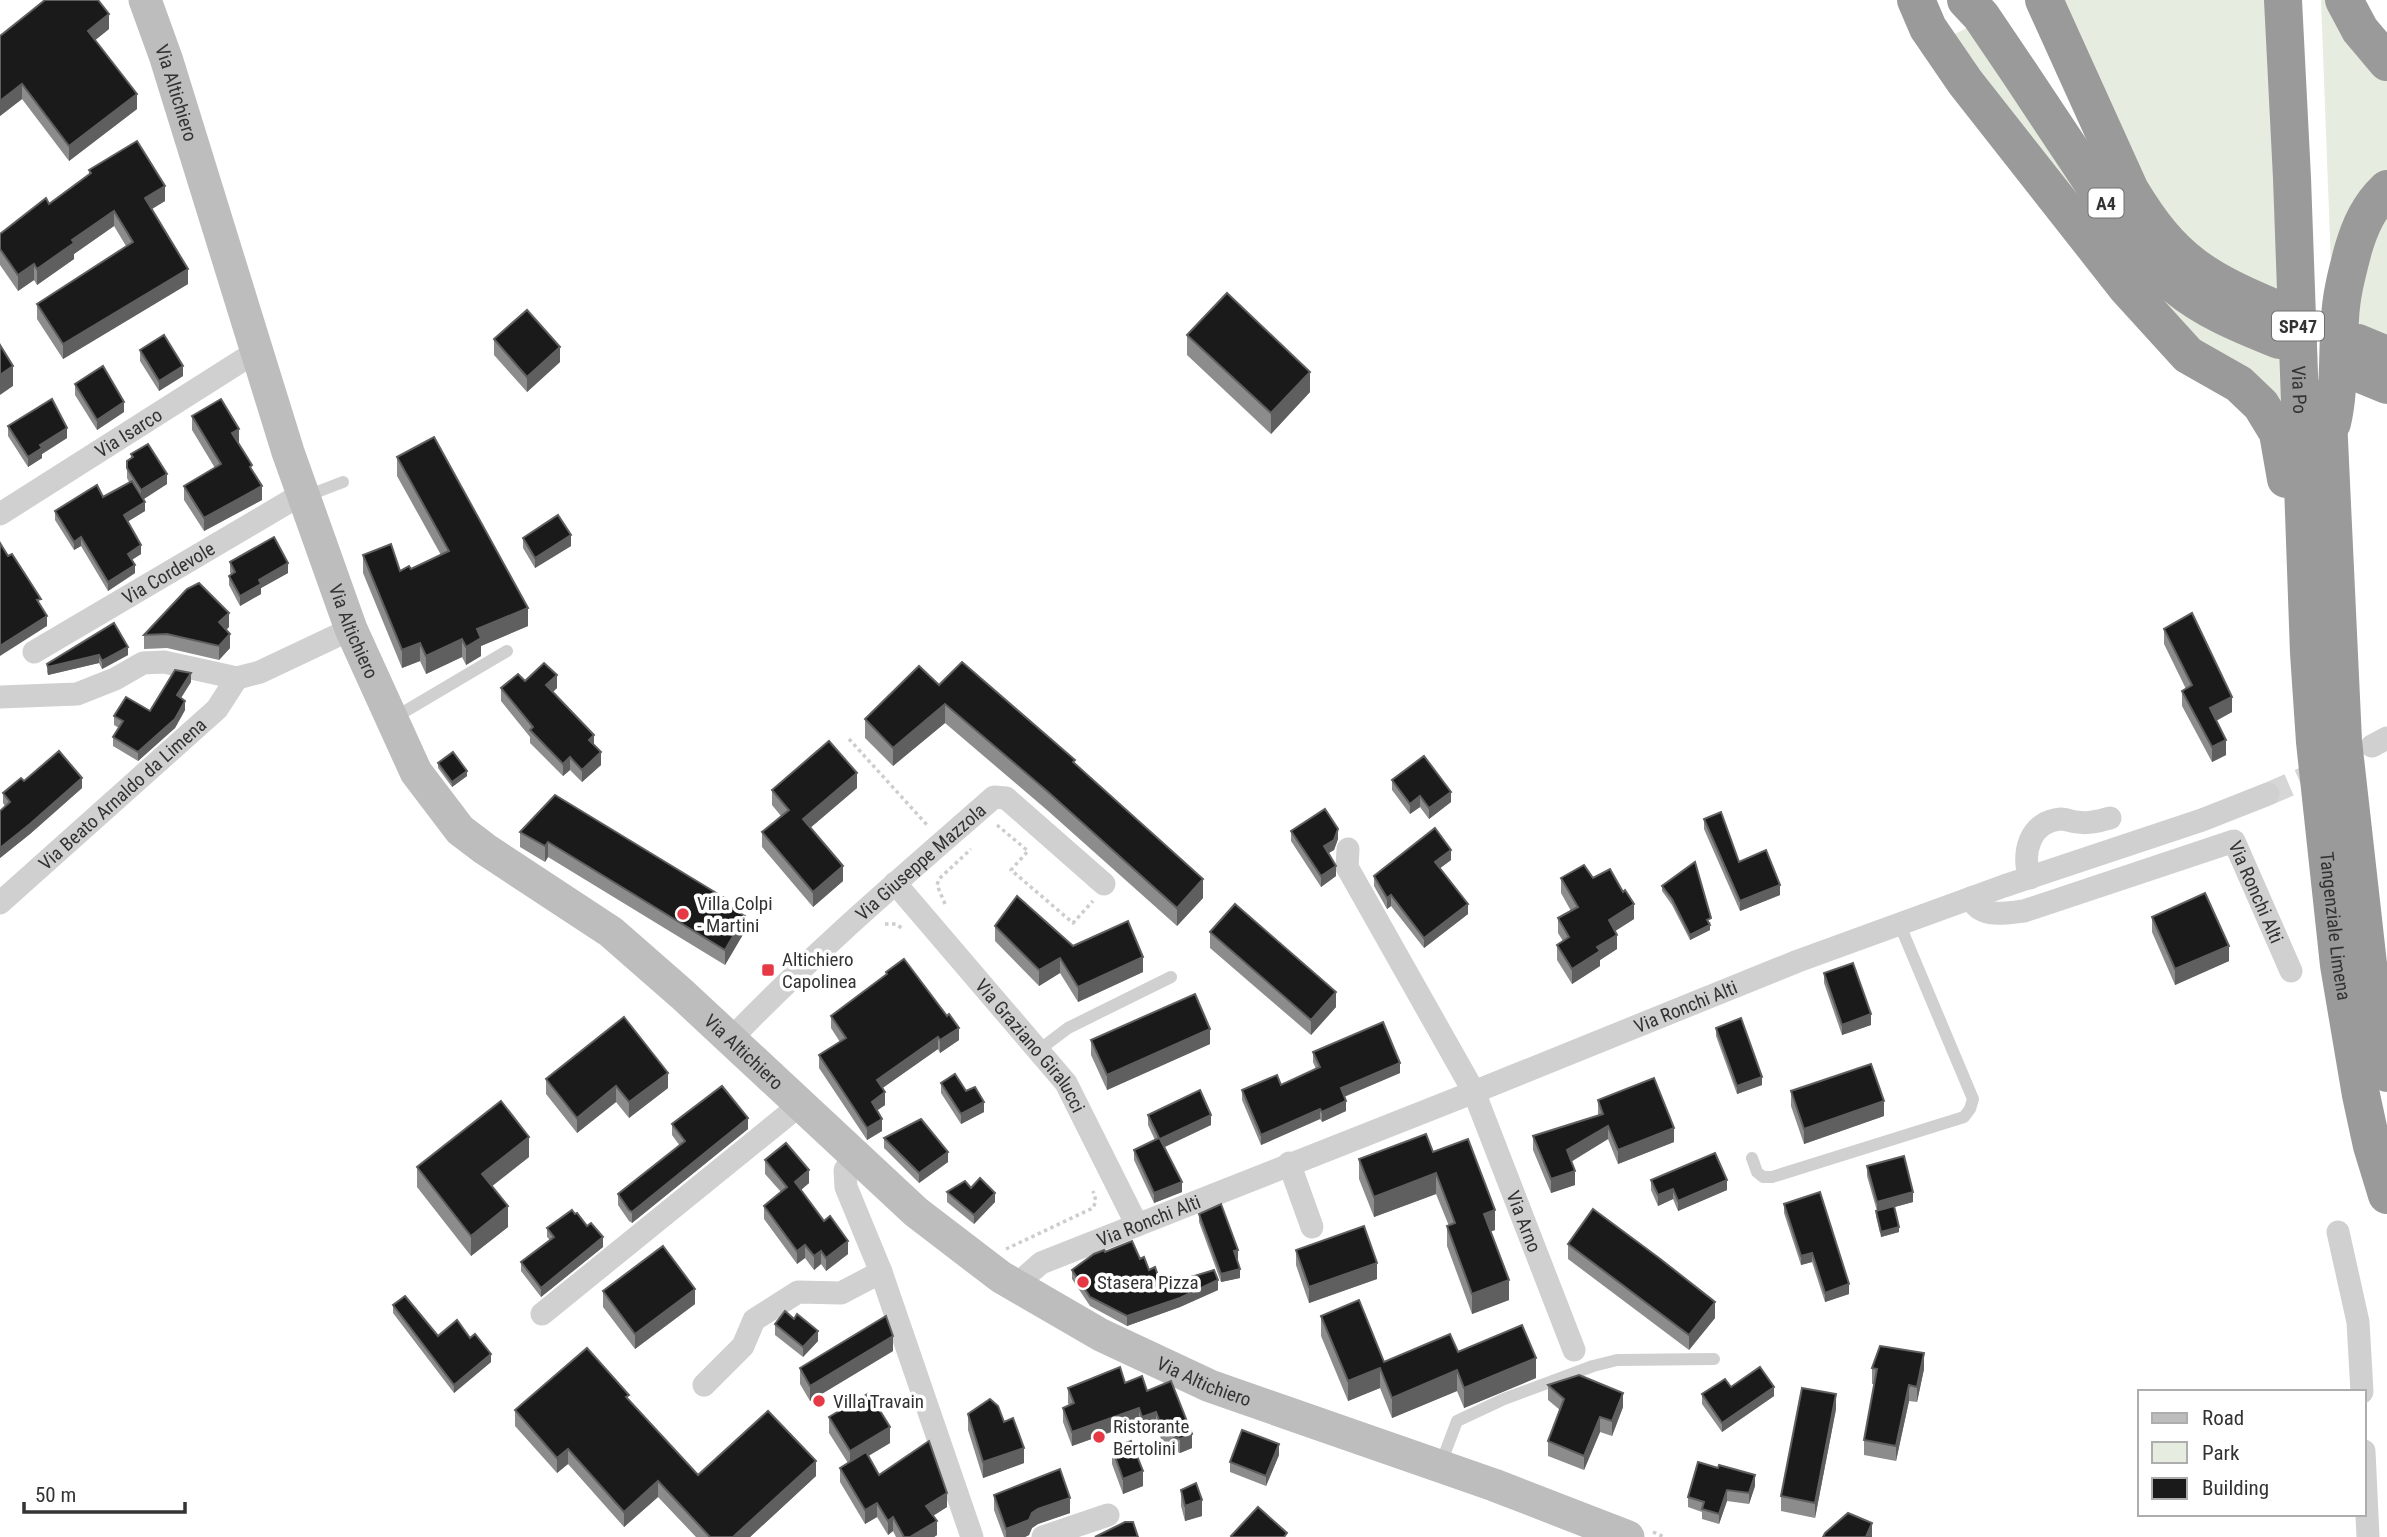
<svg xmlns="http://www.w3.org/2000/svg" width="2387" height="1537" font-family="'Roboto Condensed',sans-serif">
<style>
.green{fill:#e6ecdf}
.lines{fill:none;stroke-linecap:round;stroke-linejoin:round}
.street-tunnel{stroke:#d6d6d6;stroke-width:23;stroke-dasharray:23 11;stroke-linecap:butt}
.path{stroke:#cdcdcd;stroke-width:3.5;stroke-dasharray:3.5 3.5;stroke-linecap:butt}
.lane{stroke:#d0d0d0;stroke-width:12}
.street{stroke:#d0d0d0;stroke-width:23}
.secondary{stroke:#bdbdbd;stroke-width:33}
.highway{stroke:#9a9a9a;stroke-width:38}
.wall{fill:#8c8c8c}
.shaded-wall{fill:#5f5f5f}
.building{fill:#1a1a1a;stroke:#5f5f5f;stroke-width:2}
.poi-dot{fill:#e63946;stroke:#fff;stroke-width:2.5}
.labels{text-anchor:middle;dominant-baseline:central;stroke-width:7;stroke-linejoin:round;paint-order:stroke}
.shield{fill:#fff;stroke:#707070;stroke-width:2}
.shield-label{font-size:18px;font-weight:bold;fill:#333}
.street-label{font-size:19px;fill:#333;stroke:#fff}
.poi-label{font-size:19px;fill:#333;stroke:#fff;text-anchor:start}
</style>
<rect width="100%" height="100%" fill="#fff"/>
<g class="green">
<path d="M2056,0H2266L2284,302L2230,278L2167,225Z"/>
<path d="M2321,0H2333L2387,79V171L2331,265Z"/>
<path d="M1974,24L2282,358L2283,403L2216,364L1973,82L1955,34Z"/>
<path d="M2387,207V346L2350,332L2365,248Z"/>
</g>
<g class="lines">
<path class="street-tunnel" d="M2268,794L2326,769"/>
<g class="path">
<path d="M849,739L928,826"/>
<path d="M997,825L1028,851L1011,870L1073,923L1093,901"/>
<path d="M945,904L937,885L939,879L971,849"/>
<path d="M885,924H896L903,929"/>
<path d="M1006,1249L1093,1208L1096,1201L1093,1191"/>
<path d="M1653,1532L1664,1537"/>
</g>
<g class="lane">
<path d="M304,497L343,482"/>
<path d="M392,719L507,651"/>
<path d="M1039,1050L1068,1028L1171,977"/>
<path d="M1752,1158L1757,1172L1763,1177H1772L1964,1117L1970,1109L1973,1099L1899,923"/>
<path d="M1440,1466L1457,1421L1504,1399L1593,1366L1617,1360L1714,1359"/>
</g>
<g class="street">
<path id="s1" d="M0,514L257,351"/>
<path id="s2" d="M34,652L302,494"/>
<path d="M0,697L77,694L115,679L143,663L164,662L237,678L260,672L351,629"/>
<path d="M2372,746L2387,738"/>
<path id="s3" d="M1348,849L1347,867L1474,1092L1574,1350"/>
<path d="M2030,878C2021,853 2030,821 2061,819C2066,819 2072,822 2077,822C2089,824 2099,821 2110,818"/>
<path id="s4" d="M895,883L1066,1083L1137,1225"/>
<path id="s5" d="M1971,898C1980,919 2005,913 2024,911L2234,841L2291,971"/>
<path id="s6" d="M0,903L217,709L237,678"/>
<path id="s7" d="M730,1040C813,953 904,876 994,797L1006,798L1104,884"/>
<path d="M856,1155L845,1170L846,1187L881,1272L972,1537"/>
<path d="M1289,1163L1312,1227"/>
<path d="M2338,1232L2358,1322L2362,1392"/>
<path id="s8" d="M1018,1288L1024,1278L1041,1263L1474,1092L1798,961L2004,886L2202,820L2268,794"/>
<path d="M542,1314L801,1104"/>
<path d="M704,1385L743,1346L754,1320L798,1292L841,1293L881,1272"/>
<path d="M2364,1451L2368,1537"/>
<path d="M1043,1537L1108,1515"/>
</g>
<path class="secondary" id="s9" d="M145,0L166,58L288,452L351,629L416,772L460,830L485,849L611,932L683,995L916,1212L1001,1277L1101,1335L1210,1386L1494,1485L1628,1537"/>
<g class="highway">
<path d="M1916,0L1928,28L1965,82L2127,288L2188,355L2239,384L2261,405L2278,433L2286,479"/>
<path d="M1966,0L1981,16C2015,66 2049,117 2082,167C2110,209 2136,253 2175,285C2206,311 2242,325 2279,340"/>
<path d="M2044,0L2130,190C2173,262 2205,279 2281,311"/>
<path id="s10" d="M2283,0L2292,178L2309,653L2315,742L2339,965L2361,1095L2372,1146L2387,1195"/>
<path d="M2344,0L2360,30L2387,62"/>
<path d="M2358,343L2387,355"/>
<path d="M2348,369L2387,385"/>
<path d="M2327,397L2343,741L2368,964L2387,1073"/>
<path d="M2332,423C2340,389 2337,353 2340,319C2341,295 2347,273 2353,250C2360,226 2369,206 2387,189"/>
</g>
</g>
<g class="wall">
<path d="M109,29L95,40L137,109L69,161L22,99L0,116V36Z"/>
<path d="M89,170L165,201L152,209L188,284L63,359L37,319V304L126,246L114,226L74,254V259L37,285L34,280L18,291L0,265V234L49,204L89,175Z"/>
<path d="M1187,335L1310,392L1271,434L1187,355Z"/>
<path d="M494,339L560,362L527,392L494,355Z"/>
<path d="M140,350L183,376L159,391L140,361Z"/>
<path d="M75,384L124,412L97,430L75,395Z"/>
<path d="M192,416L238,443L252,470L262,500L204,531L184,500V486L215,468L192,430Z"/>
<path d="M8,426L67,438L42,454V458L28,467L8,436Z"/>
<path d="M131,454L167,484L143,499L145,511L128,521L141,554L132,560L135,573L108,591L81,546L74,550L55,520V511L103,497L129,482L127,478V461L131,458Z"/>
<path d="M397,457L528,626L481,646V656L466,665L462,657L426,674L420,661L402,668L363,573V555L400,571L411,569L441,555L397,476Z"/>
<path d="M523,538L571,546L535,568L523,548Z"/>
<path d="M230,562L288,573L261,588V594L240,606L229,585V576L231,575L230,572Z"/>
<path d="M114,623L128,655L102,669L99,663L48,675L47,672V664Z"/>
<path d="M229,627L226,630L230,648L219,660L167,648L144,649V635Z"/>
<path d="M2164,629L2232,712L2216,721L2226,755L2212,762L2182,706V691L2186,689L2164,644Z"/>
<path d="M525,681L557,688L553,692L594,745L601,765L582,782L570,770L563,776L530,743V737L501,701V688Z"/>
<path d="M191,682L181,698L185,710L175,728L138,761L113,746V737L119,728L114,725V716L150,711Z"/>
<path d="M939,685L1075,764L1203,898L1177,926L1047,810L945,723L893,766L865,738V719Z"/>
<path d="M438,763L467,776L452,787L438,768Z"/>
<path d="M1392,780L1451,802L1429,819L1420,807L1410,814L1392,790Z"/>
<path d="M24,781L82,788L30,834L0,858V811L5,806L3,803V793Z"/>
<path d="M857,788L810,828L843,881L813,907L762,847V832L781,816L772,805V790Z"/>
<path d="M1704,819L1739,862L1780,895L1740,911L1704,829Z"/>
<path d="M1291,831L1338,839L1334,850L1328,853L1336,876L1321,887L1291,841Z"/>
<path d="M520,832L736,911L745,931L725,965L548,857L545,862L520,847Z"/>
<path d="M1451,860L1440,868L1468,914L1424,948L1391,906L1387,909L1374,886V876Z"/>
<path d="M1561,878H1593L1634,919L1615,931L1617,949L1600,960V966L1572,984L1557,960V945L1563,941L1558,933V918L1571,911L1561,893Z"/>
<path d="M1662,886L1711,923L1709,924L1710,930L1690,940L1672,905L1662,891Z"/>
<path d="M2152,917L2229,961L2175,985L2152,932Z"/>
<path d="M995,926L1073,946L1143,972L1078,1002L1060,973L1039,986L995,941Z"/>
<path d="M1210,932L1336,1007L1311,1035L1210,948Z"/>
<path d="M886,972L959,1040L940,1053L938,1049L882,1088L885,1105L877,1110L882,1131L867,1140L819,1068V1055L840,1042L831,1028V1016L886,975Z"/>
<path d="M1824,973L1871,1025L1842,1035L1824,983Z"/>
<path d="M1716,1028L1762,1085L1737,1094L1716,1036Z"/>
<path d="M1091,1040L1210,1044L1107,1090L1091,1055Z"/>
<path d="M1313,1052L1400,1073L1344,1097L1346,1111L1322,1122L1320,1119L1261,1145L1242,1100V1090L1281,1085L1316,1069L1313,1062Z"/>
<path d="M546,1079L668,1088L629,1118L616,1102L577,1133L546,1094Z"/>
<path d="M941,1083L984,1112L961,1124L941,1093Z"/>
<path d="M1791,1091L1884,1116L1804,1144L1791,1106Z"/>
<path d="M1598,1100L1674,1142L1618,1164L1608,1139L1571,1162L1575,1185L1551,1193L1533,1150V1136L1598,1115Z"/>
<path d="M1148,1115L1211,1125L1165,1147L1182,1192L1154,1203L1134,1160V1150L1155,1140L1148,1125Z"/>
<path d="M672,1124L748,1129L632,1223L629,1221L618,1205V1194L680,1146L672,1135Z"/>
<path d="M884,1138L948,1162L919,1183L884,1148Z"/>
<path d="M1433,1152L1495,1230L1491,1231L1509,1300L1472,1314L1447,1246V1226H1449L1436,1194L1374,1217L1359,1179V1159Z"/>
<path d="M529,1157L492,1186L508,1227L471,1256L417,1187V1167Z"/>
<path d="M765,1160L809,1183L801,1190L848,1254L826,1271L821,1264L814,1270L805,1258L797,1264L764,1219V1206L781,1192L765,1174Z"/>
<path d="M1867,1166L1913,1202L1894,1207L1899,1232L1881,1237L1876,1216V1211H1877L1867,1176Z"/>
<path d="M1651,1180L1727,1190L1678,1211L1673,1199L1658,1206L1651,1190Z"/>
<path d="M971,1188L995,1202L974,1224L947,1202V1192Z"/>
<path d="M1784,1204L1849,1294L1825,1302L1812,1262L1801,1265L1784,1213Z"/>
<path d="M1199,1214L1238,1259H1236L1240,1278L1221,1282L1199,1222Z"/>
<path d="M547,1228L603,1247L541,1297L521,1271V1262L550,1240L547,1237Z"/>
<path d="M1568,1244L1715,1318L1689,1350L1568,1259Z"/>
<path d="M1296,1250L1377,1279L1309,1303L1296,1265Z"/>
<path d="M1105,1252L1140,1259L1160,1281H1178L1218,1290L1180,1307L1127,1326L1090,1306L1072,1279V1270Z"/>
<path d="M603,1291L695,1304L635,1349L603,1307Z"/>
<path d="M393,1305L438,1336L491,1362L454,1393L393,1313Z"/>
<path d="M1321,1316L1384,1362L1458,1352L1536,1378L1464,1408L1457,1391L1392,1418L1380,1388L1348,1401L1321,1336Z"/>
<path d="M775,1324L818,1341L803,1357L775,1335Z"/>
<path d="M893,1351L810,1401L800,1384V1368Z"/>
<path d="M1872,1368L1924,1369L1917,1402L1909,1401L1896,1461L1864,1455V1440L1874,1384H1872Z"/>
<path d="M1125,1383L1147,1391L1192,1448L1180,1453L1164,1447L1156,1426L1142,1432L1139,1422L1072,1446L1063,1422V1408L1069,1405L1068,1403V1388Z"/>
<path d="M1548,1385L1623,1407L1612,1436L1600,1432L1584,1470L1548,1456V1441L1560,1410L1548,1400Z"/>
<path d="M1731,1387L1774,1396L1722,1432L1702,1404V1394Z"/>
<path d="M629,1400L698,1475L816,1476L750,1537H696L658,1497L624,1527L568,1464L557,1473L515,1426V1410Z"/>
<path d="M1836,1409L1815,1518L1781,1511V1496Z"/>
<path d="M968,1414L1004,1422L1024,1463L983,1478L968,1430Z"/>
<path d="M829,1417L890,1443L868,1456L879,1475L947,1507L933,1516L937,1535L934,1537H896L893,1531L888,1535L877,1517L865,1524L840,1482V1468L848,1463L829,1433Z"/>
<path d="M1112,1448L1143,1486L1123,1494L1112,1464Z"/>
<path d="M1279,1455L1266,1486L1230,1472V1462Z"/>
<path d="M1755,1486L1749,1504L1727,1501L1719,1524L1702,1519V1512L1688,1507V1497Z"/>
<path d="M1181,1490L1202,1516L1185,1521L1181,1506Z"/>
<path d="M994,1495L1070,1513L1038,1524L1032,1528L1029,1535L1025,1537H1004L994,1510Z"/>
</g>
<g class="shaded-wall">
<path d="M109,14V29L88,46V31Z"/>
<path d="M22,84V99L0,116V101Z"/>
<path d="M137,94V109L69,161V146Z"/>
<path d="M165,186V201L145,213V198Z"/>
<path d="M114,211V226L74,254V259L37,285V269L72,240Z"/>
<path d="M34,264V280L18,291V275Z"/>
<path d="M188,269V284L63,359V344Z"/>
<path d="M560,347V362L527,392V377Z"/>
<path d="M13,366V386L0,395V375Z"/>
<path d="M183,366V376L159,391V381Z"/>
<path d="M1310,372V392L1271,434V413Z"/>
<path d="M124,402V412L97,430V420Z"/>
<path d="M67,428V438L42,454V458L28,467V457L40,445Z"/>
<path d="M239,429V443L232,433Z"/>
<path d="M167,474V484L141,501V490Z"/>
<path d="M262,486V500L204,531V518Z"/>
<path d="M145,502V511L124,524V515Z"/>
<path d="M571,535V546L535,568V558Z"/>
<path d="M81,537V546L74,550V542Z"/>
<path d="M141,545V554L128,562V554Z"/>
<path d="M288,563V573L261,588V594L240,606V596L259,580Z"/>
<path d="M135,565V573L108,591V582Z"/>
<path d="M528,608V626L481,646V656L466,665V647L477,629Z"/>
<path d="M229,613V627L219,636V622Z"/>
<path d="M47,616V626L0,656V646Z"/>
<path d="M230,634V648L219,660V646Z"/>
<path d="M462,639V657L426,674V656Z"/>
<path d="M420,643V661L402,668V650Z"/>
<path d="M128,647V655L102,669V661Z"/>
<path d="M99,655V663L48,675V667Z"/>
<path d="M191,673V682L177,704V695Z"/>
<path d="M557,675V688L546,698V685Z"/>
<path d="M2232,697V712L2210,724V708Z"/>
<path d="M185,701V710L175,728L138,761V752Z"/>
<path d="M945,704V723L893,766V748Z"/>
<path d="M594,735V748L589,740Z"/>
<path d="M2226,740V755L2212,762V747Z"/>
<path d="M601,752V765L582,782V770Z"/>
<path d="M570,757V770L563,776V764Z"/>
<path d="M467,771V776L452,787V782Z"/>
<path d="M857,773V788L803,834V819Z"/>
<path d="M82,778V788L30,834L0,858V848Z"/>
<path d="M1451,792V802L1429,819V808Z"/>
<path d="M1420,796V807L1410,814V804Z"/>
<path d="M1338,829V839L1334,850L1324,856V846Z"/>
<path d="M548,842V857L545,862V846Z"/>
<path d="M1451,850V860L1435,872V862Z"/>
<path d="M843,866V881L813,907V892Z"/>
<path d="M1336,866V876L1321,887V876Z"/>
<path d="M1203,879V898L1177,926V908Z"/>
<path d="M1780,885V895L1740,911V901Z"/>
<path d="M1391,895V906L1387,909V898Z"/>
<path d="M1468,904V914L1424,948V938Z"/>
<path d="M1634,904V919L1609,935V920Z"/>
<path d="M745,916V931L725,965V950Z"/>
<path d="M1710,925V930L1690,940V935Z"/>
<path d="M1617,935V949L1600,960V966L1572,984V969L1597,947Z"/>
<path d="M2229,946V961L2175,985V969Z"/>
<path d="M1143,957V972L1078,1002V987Z"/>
<path d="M1060,958V973L1039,986V970Z"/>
<path d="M1336,992V1007L1311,1035V1020Z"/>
<path d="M1871,1014V1025L1842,1035V1025Z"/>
<path d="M959,1028V1040L940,1053V1040Z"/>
<path d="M1210,1029V1044L1107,1090V1075Z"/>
<path d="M938,1037V1049L877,1092V1080Z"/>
<path d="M1400,1063V1073L1341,1098V1088Z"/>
<path d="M668,1073V1088L629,1118V1102Z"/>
<path d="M1762,1077V1085L1737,1094V1086Z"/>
<path d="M616,1086V1102L577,1133V1118Z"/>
<path d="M885,1092V1105L872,1114V1102Z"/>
<path d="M1346,1101V1111L1322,1122V1112Z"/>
<path d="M1884,1101V1116L1804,1144V1129Z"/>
<path d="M984,1102V1112L961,1124V1114Z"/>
<path d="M1320,1109V1119L1261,1145V1135Z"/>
<path d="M1211,1115V1125L1160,1149V1139Z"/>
<path d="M748,1118V1129L632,1223V1212Z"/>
<path d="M882,1119V1131L867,1140V1128Z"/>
<path d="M1608,1126V1139L1567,1164V1150Z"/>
<path d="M1674,1128V1142L1618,1164V1150Z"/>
<path d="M529,1137V1157L482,1194V1174Z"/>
<path d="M948,1152V1162L919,1183V1173Z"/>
<path d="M809,1170V1183L795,1195V1182Z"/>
<path d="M1575,1171V1185L1551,1193V1179Z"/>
<path d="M1436,1173V1194L1374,1217V1197Z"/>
<path d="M1727,1180V1190L1678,1211V1201Z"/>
<path d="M1182,1182V1192L1154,1203V1193Z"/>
<path d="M1673,1189V1199L1658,1206V1195Z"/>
<path d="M1913,1192V1202L1877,1212V1202Z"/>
<path d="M995,1193V1202L974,1224V1215Z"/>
<path d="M508,1206V1227L471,1256V1236Z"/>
<path d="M1495,1210V1230L1484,1234V1214Z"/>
<path d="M1899,1227V1232L1881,1237V1232Z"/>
<path d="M603,1237V1247L541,1297V1288Z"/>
<path d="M848,1241V1254L826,1271V1258Z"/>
<path d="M805,1245V1258L797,1264V1251Z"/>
<path d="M1238,1250V1259L1234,1260V1251Z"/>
<path d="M821,1251V1264L814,1270V1256Z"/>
<path d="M1812,1253V1262L1801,1265V1256Z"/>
<path d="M1377,1263V1279L1309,1303V1287Z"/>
<path d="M1240,1269V1278L1221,1282V1274Z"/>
<path d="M1218,1280V1290L1180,1307L1127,1326V1316Z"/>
<path d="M1509,1280V1300L1472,1314V1294Z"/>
<path d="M1849,1284V1294L1825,1302V1293Z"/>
<path d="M695,1289V1304L635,1349V1334Z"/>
<path d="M1715,1302V1318L1689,1350V1335Z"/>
<path d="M818,1331V1341L803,1357V1347Z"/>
<path d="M893,1336V1351L810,1401V1386Z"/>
<path d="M1924,1353V1369L1917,1402V1387Z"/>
<path d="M491,1354V1362L454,1393V1385Z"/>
<path d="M1536,1358V1378L1464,1408V1388Z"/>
<path d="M1380,1368V1388L1348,1401V1381Z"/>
<path d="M1457,1370V1391L1392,1418V1398Z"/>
<path d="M1909,1385V1401L1896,1461V1446Z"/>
<path d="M1774,1387V1396L1722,1432V1423Z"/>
<path d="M1623,1393V1407L1612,1436V1421Z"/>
<path d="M1836,1394V1409L1815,1518V1503Z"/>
<path d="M1139,1408V1422L1072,1446V1432Z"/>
<path d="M1156,1412V1426L1142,1432V1417Z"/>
<path d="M1600,1417V1432L1584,1470V1456Z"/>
<path d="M890,1427V1443L850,1467V1451Z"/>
<path d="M1192,1434V1448L1180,1453V1439Z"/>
<path d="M1279,1444V1455L1266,1486V1476Z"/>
<path d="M1024,1448V1463L983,1478V1462Z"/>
<path d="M568,1449V1464L557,1473V1458Z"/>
<path d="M816,1461V1476L750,1537H733Z"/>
<path d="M1143,1471V1486L1123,1494V1479Z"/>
<path d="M1755,1475V1486L1749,1504V1493Z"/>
<path d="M658,1481V1497L624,1527V1512Z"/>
<path d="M1727,1490V1501L1719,1524V1514Z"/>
<path d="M947,1493V1507L926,1520V1506Z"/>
<path d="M1070,1498V1513L1038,1524L1032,1528L1029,1535L1025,1537H1006V1529L1038,1509Z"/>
<path d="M1202,1500V1516L1185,1521V1506Z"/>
<path d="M877,1503V1517L865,1524V1510Z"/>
<path d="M893,1517V1531L888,1535V1521Z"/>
<path d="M937,1521V1535L934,1537H910Z"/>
<path d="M1872,1523V1537H1866Z"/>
</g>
<g class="building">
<path d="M45,0H98L109,14L88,31L137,94L69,146L22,84L0,101V36Z"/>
<path d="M137,141L165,186L145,198L188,269L63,344L37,304L133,242L114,211L72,240L74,243L37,269L34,264L18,275L0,249V234L46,198L49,204L91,173L89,170Z"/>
<path d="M1227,293L1310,372L1271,413L1187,335Z"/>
<path d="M527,310L560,347L527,377L494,339Z"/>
<path d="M164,335L183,366L159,381L140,350Z"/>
<path d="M0,345L13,366L0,375Z"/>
<path d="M103,366L124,402L97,420L75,384Z"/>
<path d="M52,399L67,428L40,445L42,448L28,457L8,426Z"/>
<path d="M221,399L239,429L232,433L252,465L250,467L262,486L204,518L184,486L221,464L192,416Z"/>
<path d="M434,437L528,608L477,629L481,638L466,647L462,639L426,656L420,643L402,650L363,555L391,544L400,571L409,566L411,569L449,551L397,457Z"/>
<path d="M148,444L167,474L141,490L127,468V461L133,457L131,454Z"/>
<path d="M132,481L145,502L124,515L141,545L128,554L135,565L108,582L81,537L74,542L55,511L97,485L103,497Z"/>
<path d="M558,515L571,535L535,558L523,538Z"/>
<path d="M274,537L288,563L259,580L261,584L240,596L229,576L235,572L230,562Z"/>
<path d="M0,543L8,556L12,554L41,599L37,600L47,616L0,646Z"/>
<path d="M199,583L229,613L219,622L230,634L219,646L167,634L144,635L187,589Z"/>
<path d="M2192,613L2232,697L2210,708L2226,740L2212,747L2182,691L2192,685L2164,629Z"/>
<path d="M114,623L128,647L102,661L99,655L48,667L47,664Z"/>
<path d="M962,662L1075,760L1073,762L1203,879L1177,908L1047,791L945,704L893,748L865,719L919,666L939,685Z"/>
<path d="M544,663L557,675L546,685L594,735L589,740L601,752L582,770L570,757L563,764L530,730L533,727L501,688L518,674L525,681Z"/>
<path d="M175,670L191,673L177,695L185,701L175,719L138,752L113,737L123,721L114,716L126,697L150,711Z"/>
<path d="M829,741L857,773L803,819L843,866L813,892L762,832L789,810L772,790Z"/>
<path d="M59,751L82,778L30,824L0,848V811L10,802L3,793L21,778L24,781Z"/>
<path d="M453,752L467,771L452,782L438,763Z"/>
<path d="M1424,756L1451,792L1429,808L1420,796L1410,804L1392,780Z"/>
<path d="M555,795L736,905L733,909L745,916L725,950L548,842L545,846L520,832Z"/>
<path d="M1325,809L1338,829L1334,840L1324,846L1336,866L1321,876L1291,831Z"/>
<path d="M1721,812L1739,862L1766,850L1780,885L1740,901L1704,819Z"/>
<path d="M1435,828L1451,850L1435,862L1468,904L1424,938L1391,895L1387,898L1374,876Z"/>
<path d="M1695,862L1711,918L1707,920L1710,925L1690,935L1672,899L1662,886Z"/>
<path d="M1584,865L1593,878L1610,869L1623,892L1625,890L1634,904L1609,920L1617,935L1597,947L1600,951L1572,969L1557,945L1569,937L1558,918L1578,907L1561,878Z"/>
<path d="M2205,893L2229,946L2175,969L2152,917Z"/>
<path d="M1017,896L1073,946L1128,921L1143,957L1078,987L1060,958L1039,970L995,926Z"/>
<path d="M1235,904L1336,992L1311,1020L1210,932Z"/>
<path d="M904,959L947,1016L949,1014L959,1028L940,1040L938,1037L877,1080L885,1092L872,1102L882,1119L867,1128L819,1055L846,1038L831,1016L887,974L886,972Z"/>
<path d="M1853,963L1871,1014L1842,1025L1824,973Z"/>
<path d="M1195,994L1210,1029L1107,1075L1091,1040Z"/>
<path d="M624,1017L668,1073L629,1102L616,1086L577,1118L546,1079Z"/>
<path d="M1741,1018L1762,1077L1737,1086L1716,1028Z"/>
<path d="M1383,1022L1400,1063L1341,1088L1346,1101L1322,1112L1320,1109L1261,1135L1242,1090L1277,1075L1281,1085L1320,1067L1313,1052Z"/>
<path d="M1871,1064L1884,1101L1804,1129L1791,1091Z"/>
<path d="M955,1074L966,1091L975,1087L984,1102L961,1114L941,1083Z"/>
<path d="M1654,1078L1674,1128L1618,1150L1608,1126L1567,1150L1575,1171L1551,1179L1533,1136L1603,1114L1598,1100Z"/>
<path d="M722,1086L748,1118L632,1212L629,1210L618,1194L685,1141L672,1124Z"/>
<path d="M1200,1090L1211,1115L1160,1139L1182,1182L1154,1193L1134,1150L1159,1138L1148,1115Z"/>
<path d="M501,1101L529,1137L482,1174L508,1206L471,1236L417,1167Z"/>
<path d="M921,1119L948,1152L919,1173L884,1138Z"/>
<path d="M1426,1134L1433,1152L1468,1139L1495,1210L1484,1214L1509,1280L1472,1294L1447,1226L1455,1223L1436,1173L1374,1197L1359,1159Z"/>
<path d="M786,1143L809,1170L795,1182L824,1221L830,1216L848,1241L826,1258L821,1251L814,1256L805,1245L797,1251L764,1206L787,1187L765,1160Z"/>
<path d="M1715,1153L1727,1180L1678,1201L1673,1189L1658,1195L1651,1180Z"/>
<path d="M1904,1156L1913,1192L1877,1202L1867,1166Z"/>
<path d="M980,1178L995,1193L974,1215L947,1192L965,1181L971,1188Z"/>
<path d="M1820,1192L1849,1284L1825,1293L1812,1253L1801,1256L1784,1204Z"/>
<path d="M1221,1204L1238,1250L1234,1251L1240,1269L1221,1274L1199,1214Z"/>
<path d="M1894,1206L1899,1227L1881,1232L1876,1211Z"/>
<path d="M1593,1209L1659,1258L1715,1302L1689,1335L1568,1244Z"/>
<path d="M572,1210L575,1214L577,1213L587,1226L591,1223L603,1237L541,1288L521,1262L554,1237L547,1228Z"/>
<path d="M1364,1226L1377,1263L1309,1287L1296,1250Z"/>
<path d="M1132,1241L1140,1259L1144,1257L1149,1270L1155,1267L1160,1281L1177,1278L1178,1281L1214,1270L1218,1280L1180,1298L1127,1316L1090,1297L1072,1270L1094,1254L1104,1250L1105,1252Z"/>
<path d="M663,1246L695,1289L635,1334L603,1291Z"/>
<path d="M405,1296L438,1336L457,1320L470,1338L475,1334L491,1354L454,1385L393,1305Z"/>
<path d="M1359,1300L1384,1362L1450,1334L1458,1352L1522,1325L1536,1358L1464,1388L1457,1370L1392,1398L1380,1368L1348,1381L1321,1316Z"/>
<path d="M785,1311L794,1319L797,1314L818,1331L803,1347L775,1324Z"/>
<path d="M886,1316L893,1336L810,1386L800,1368Z"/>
<path d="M1880,1346L1924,1353L1917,1387L1909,1385L1896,1446L1864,1440L1877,1369L1872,1368Z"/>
<path d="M587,1348L629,1395L626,1397L698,1475L768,1411L816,1461L733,1537H710L658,1481L624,1512L568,1449L557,1458L515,1410Z"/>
<path d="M1120,1367L1125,1383L1142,1376L1147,1391L1171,1381L1192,1434L1180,1439L1164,1433L1156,1412L1142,1417L1139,1408L1072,1432L1063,1408L1074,1403L1068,1388Z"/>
<path d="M1760,1367L1774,1387L1722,1423L1702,1394L1725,1379L1731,1387Z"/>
<path d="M1579,1375L1623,1393L1612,1421L1600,1417L1584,1456L1548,1441L1564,1399L1548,1385Z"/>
<path d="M1802,1388L1836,1394L1815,1503L1781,1496Z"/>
<path d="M869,1393L890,1427L850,1451L829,1417Z"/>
<path d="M990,1399L998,1406L1004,1422L1013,1418L1024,1448L983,1462L968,1414Z"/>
<path d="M1242,1430L1279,1444L1266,1476L1230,1462Z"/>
<path d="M929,1441L947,1493L926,1506L937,1521L910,1537H904L893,1517L888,1521L877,1503L865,1510L840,1468L866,1452L879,1475Z"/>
<path d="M1131,1441L1143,1471L1123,1479L1112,1448Z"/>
<path d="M1698,1462L1718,1468L1719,1465L1755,1475L1749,1493L1727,1490L1719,1514L1702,1509L1704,1502L1688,1497Z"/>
<path d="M1060,1469L1070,1498L1038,1509L1032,1513L1029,1520L1006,1529L994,1495Z"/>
<path d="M1196,1483L1202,1500L1185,1506L1181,1490Z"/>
<path d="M1258,1507L1287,1533L1284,1537H1232L1231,1536Z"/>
<path d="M1848,1513L1872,1523L1866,1537H1823L1825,1533Z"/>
<path d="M1125,1522H1133L1138,1537H1095Z"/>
</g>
<g class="poi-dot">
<circle cx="683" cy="914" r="7"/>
<rect x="761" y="963" width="14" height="14" rx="3.5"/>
<circle cx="1083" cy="1282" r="7"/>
<circle cx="819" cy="1401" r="7"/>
<circle cx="1099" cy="1437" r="7"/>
</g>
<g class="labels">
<g class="shield">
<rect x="2088.5" y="188.5" width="35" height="29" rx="5"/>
<rect x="2272" y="311.5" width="52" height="29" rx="5"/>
</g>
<g class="shield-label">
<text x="2106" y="203">A4</text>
<text x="2298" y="326">SP47</text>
</g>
<g class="street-label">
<text stroke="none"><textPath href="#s9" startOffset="98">Via Altichiero</textPath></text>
<text stroke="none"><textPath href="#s10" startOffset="390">Via Po</textPath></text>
<text stroke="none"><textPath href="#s1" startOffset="152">Via Isarco</textPath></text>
<text stroke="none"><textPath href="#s2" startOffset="156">Via Cordevole</textPath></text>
<text stroke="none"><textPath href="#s9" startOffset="665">Via Altichiero</textPath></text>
<text stroke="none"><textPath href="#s6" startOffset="164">Via Beato Arnaldo da Limena</textPath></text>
<text stroke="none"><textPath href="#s7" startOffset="261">Via Giuseppe Mazzola</textPath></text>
<text stroke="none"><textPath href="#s5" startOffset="336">Via Ronchi Alti</textPath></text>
<text stroke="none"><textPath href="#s10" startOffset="928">Tangenziale Limena</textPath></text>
<text stroke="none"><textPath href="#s8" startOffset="728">Via Ronchi Alti</textPath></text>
<text stroke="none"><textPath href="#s4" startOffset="212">Via Graziano Giralucci</textPath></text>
<text stroke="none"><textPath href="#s9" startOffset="1253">Via Altichiero</textPath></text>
<text stroke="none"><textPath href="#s8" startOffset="150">Via Ronchi Alti</textPath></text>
<text stroke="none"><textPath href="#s3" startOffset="415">Via Arno</textPath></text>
<text stroke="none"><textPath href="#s9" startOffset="1824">Via Altichiero</textPath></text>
</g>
<g class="poi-label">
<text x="697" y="903">Villa Colpi<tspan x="697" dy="22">- Martini</tspan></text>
<text x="782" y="959">Altichiero<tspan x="782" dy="22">Capolinea</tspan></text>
<text x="1097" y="1282">Stasera Pizza</text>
<text x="833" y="1401">Villa Travain</text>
<text x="1113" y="1426">Ristorante<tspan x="1113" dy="22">Bertolini</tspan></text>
</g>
</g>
<rect x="2138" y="1390" width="228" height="126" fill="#ffffff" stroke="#adadad" stroke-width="2"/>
<rect x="2152" y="1413" width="35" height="10" fill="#bdbdbd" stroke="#adadad" stroke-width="2"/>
<text x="2202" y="1425" font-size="21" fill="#333333">Road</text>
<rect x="2152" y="1442" width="35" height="21" fill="#e6ecdf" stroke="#adadad" stroke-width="2"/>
<text x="2202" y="1460" font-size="21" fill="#333333">Park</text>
<rect x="2152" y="1478" width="35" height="21" fill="#1a1a1a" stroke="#adadad" stroke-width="2"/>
<text x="2202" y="1495" font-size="21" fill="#333333">Building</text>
<path d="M24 1502v10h161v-10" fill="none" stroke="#333333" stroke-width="3.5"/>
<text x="35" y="1502" font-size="21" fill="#333333" stroke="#ffffff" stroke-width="5" paint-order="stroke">50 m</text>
</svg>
